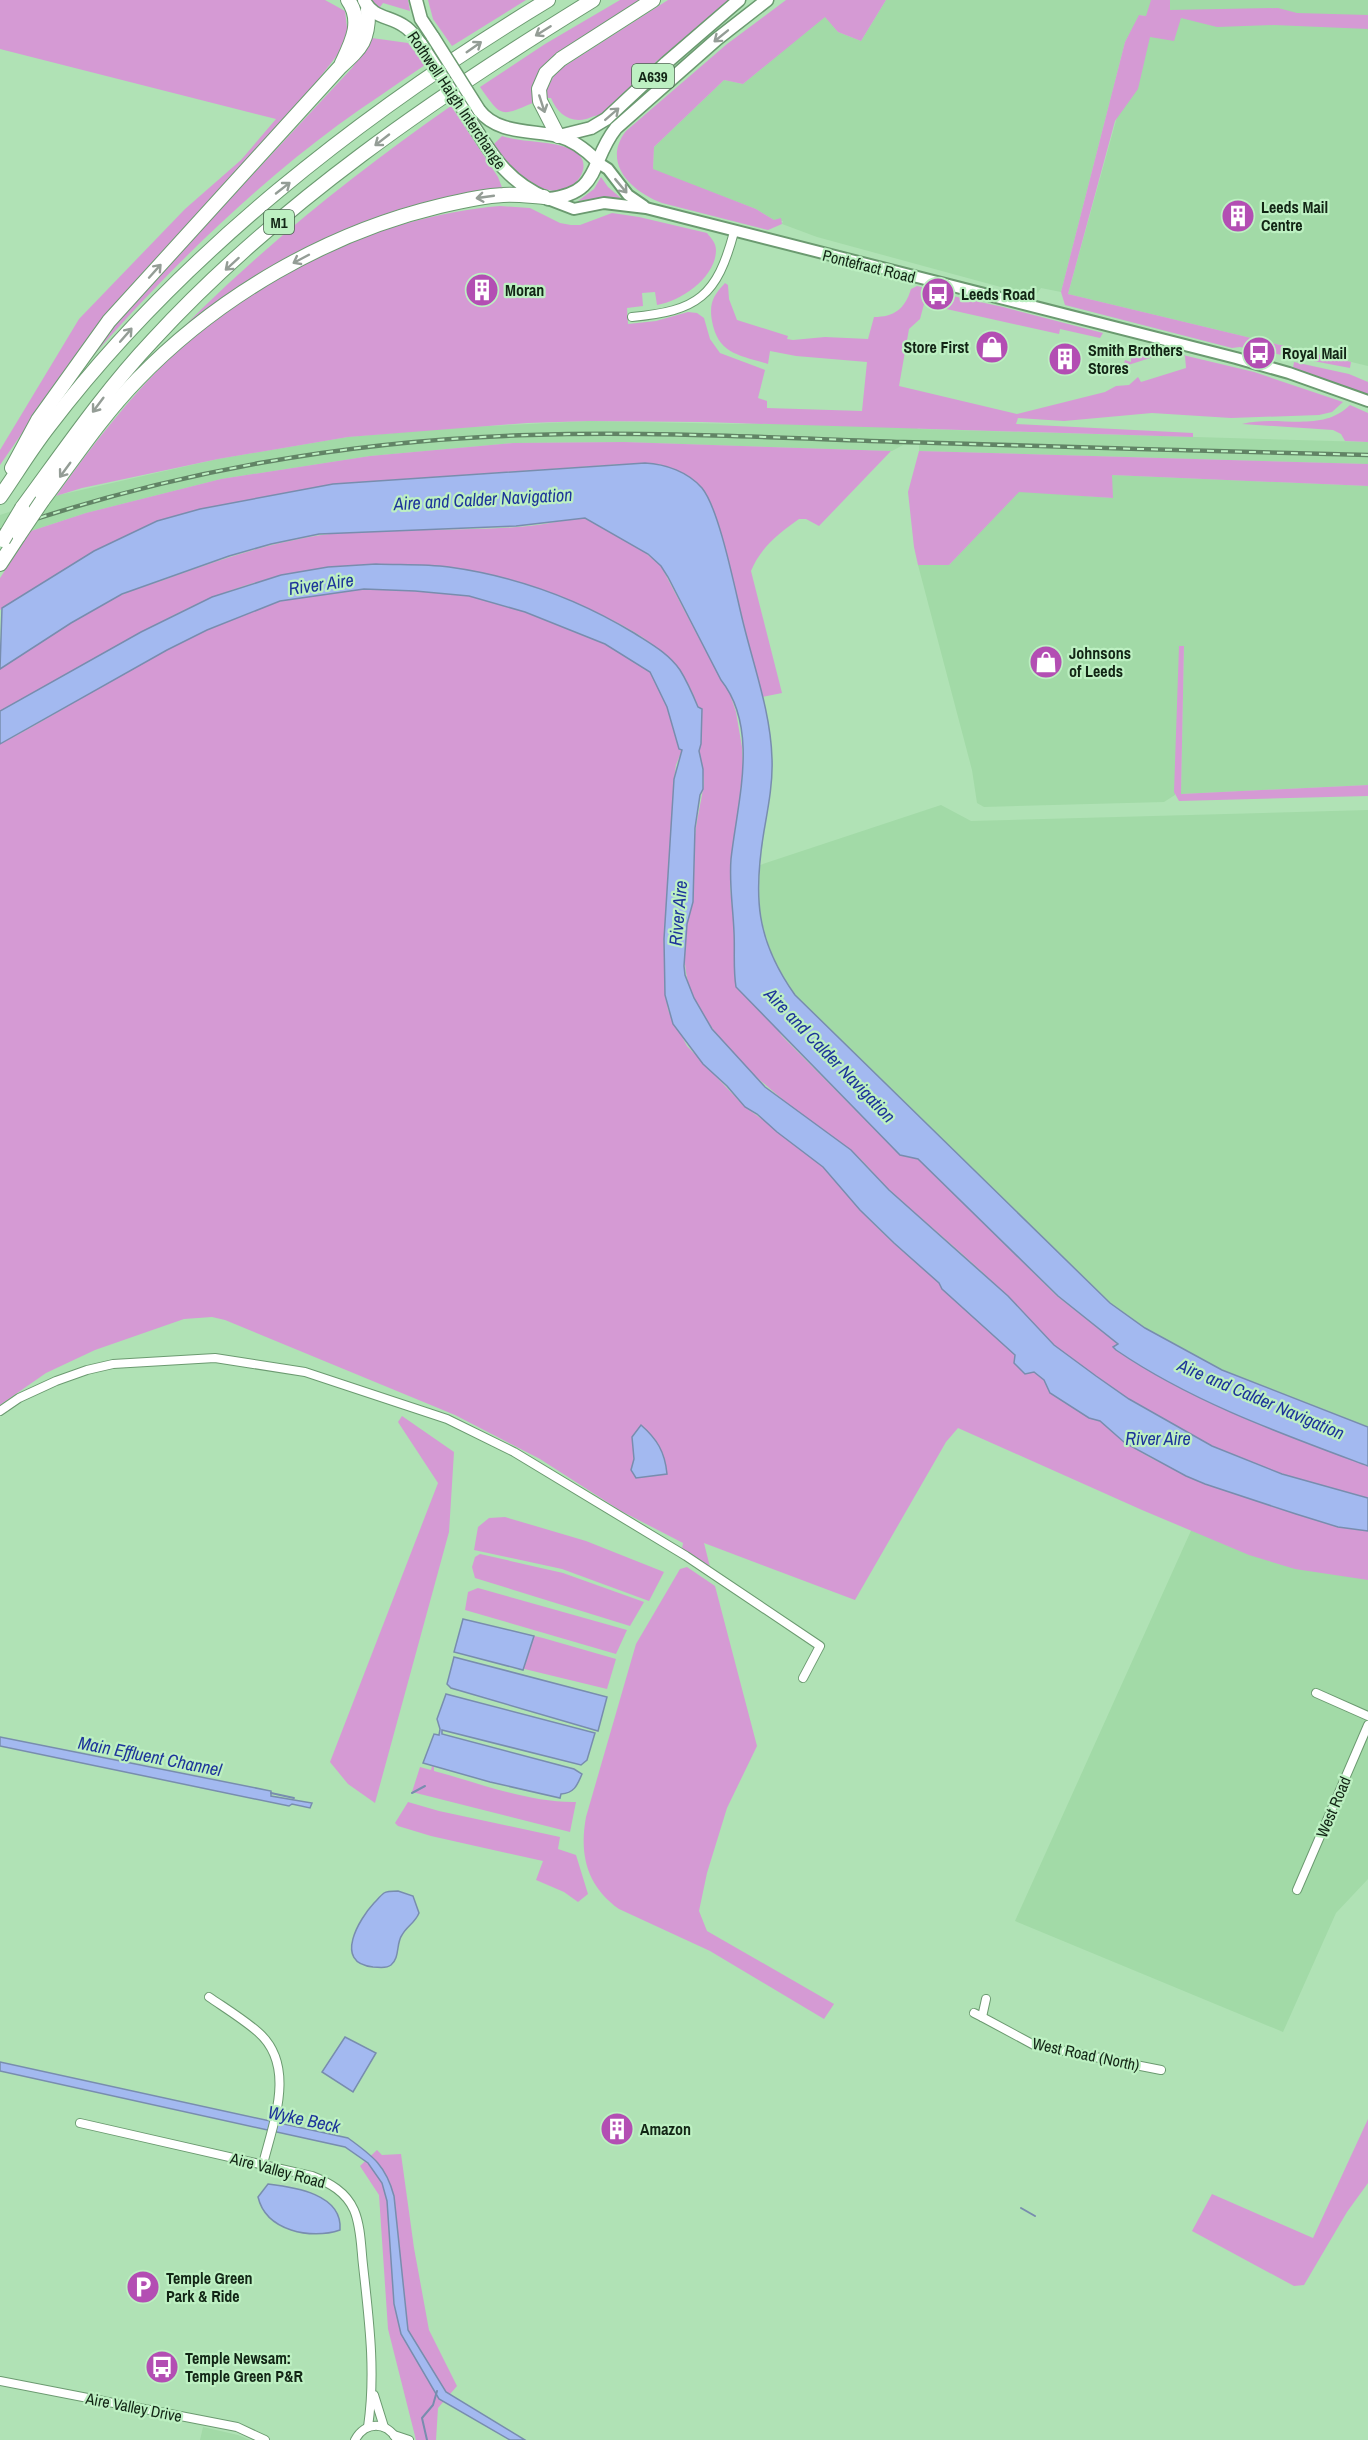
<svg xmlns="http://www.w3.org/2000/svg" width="1368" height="2440" font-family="'Archivo Narrow',sans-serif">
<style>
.built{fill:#a2daa7}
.green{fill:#d59ad4}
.water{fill:#a3b9f0;stroke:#788dae;stroke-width:1.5}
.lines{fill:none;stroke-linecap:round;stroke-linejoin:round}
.stream{stroke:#788dae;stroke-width:2}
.street-casing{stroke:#6b9a70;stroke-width:10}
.secondary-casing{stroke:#6b9a70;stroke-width:14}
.primary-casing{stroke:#6b9a70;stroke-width:15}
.highway-casing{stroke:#6b9a70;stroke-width:16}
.street{stroke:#fff;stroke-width:8}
.secondary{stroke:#fff;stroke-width:10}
.primary{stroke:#fff;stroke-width:12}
.highway{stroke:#fff;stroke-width:14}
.rail-casing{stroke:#618465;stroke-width:4.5}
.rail{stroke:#bdf0c2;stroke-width:2;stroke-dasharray:7;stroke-linecap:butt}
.primary-bridge-casing{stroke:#6b9a70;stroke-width:15;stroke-linecap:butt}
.highway-bridge-casing{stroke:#6b9a70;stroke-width:16;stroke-linecap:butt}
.primary-bridge{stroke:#fff;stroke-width:12}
.highway-bridge{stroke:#fff;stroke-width:14}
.oneway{stroke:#949d96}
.labels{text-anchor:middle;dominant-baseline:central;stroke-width:4.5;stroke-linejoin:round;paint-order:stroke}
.shield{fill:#bdf0c2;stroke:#456249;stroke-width:1.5}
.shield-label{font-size:15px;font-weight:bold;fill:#122515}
.street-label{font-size:16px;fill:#122515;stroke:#bdf0c2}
.poi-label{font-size:16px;font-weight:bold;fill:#122515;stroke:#bdf0c2;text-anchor:start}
.water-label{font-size:18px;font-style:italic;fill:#1d349a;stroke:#bdf0c2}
</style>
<rect width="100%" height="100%" fill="#b0e2b5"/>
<g class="built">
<path d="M886,0H1368V366L1068,294L1145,16L1140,15L1125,42L1061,292L1041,288L1036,295H1030L817,237L782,224L783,221L774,220L756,209L653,170L654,147L724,80L743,84L825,16L838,32L861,41Z"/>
<path d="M909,419L918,429L1368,442V464L919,451V445H903L892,451L624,442L513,443L370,456L221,479L86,513L0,541V515L59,495L218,459L348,437L450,428L589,421L742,424Z"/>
<path d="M1112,475L1368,486V785L1181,794L1184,646H1180L1175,795L1164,802L984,807L977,803L972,770L918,565H949L1019,491L1112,498Z"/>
<path d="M941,805L971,821L1368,810V1427L1222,1370L1145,1328L1110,1303L795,995L785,980L771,952L759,913L760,865Z"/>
<path d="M1194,1524L1368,1575V1879L1336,1913L1283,2032L1015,1921Z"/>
<path d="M203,2427L238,2435L250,2440H200Z"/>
</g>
<g class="green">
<path d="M0,0H325L345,11L348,36L345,45L290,116L127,292L88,338L0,465V450L79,319L185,209L241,160L276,119L0,49Z"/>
<path d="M369,0H408L410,11L383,3L378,10Z"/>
<path d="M428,0H526L452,46L433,19Z"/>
<path d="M620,0H646L551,59L543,67L535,102C500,117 502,118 480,87L545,44Z"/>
<path d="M668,0H732L657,61L600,116C594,115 593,117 586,119C569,123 557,113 551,98H547V88L557,71Z"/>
<path d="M786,0H886L861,41L838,32L825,17L743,84L724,80L654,147L653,169L756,209L774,220L781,218L782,224L768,230L662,203C632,192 601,163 626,131L727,44Z"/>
<path d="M1151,0H1170V10L1278,8L1297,13L1368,15V29L1274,25L1217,27L1181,18L1174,41L1150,37L1138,89L1115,121L1068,294L1351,362L1350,368L1240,347L1232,348L1065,305L1061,292L1125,42L1139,15L1146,16Z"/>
<path d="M372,38L408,43L425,65C396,85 367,104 338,125C247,192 154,284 81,370L132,304L352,68Z"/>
<path d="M451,106L498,177L503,190L338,236L148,364C239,266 342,182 451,106Z"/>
<path d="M502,136C524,143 550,140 571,149C597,161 578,191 555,191C541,190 523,180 513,172C505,165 499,154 493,145Z"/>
<path d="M601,177L608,187L622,199L620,201L598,198L578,201L594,189Z"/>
<path d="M500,206L530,208L560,223L571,225H580L612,213L639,217L707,233C711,238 716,243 716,250C716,277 682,301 657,305L655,292L642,293L643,306L627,308L628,324L656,321L688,312L697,313L704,318L710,339L720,353L765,370L758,398L767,401V408L862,411L867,362L796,356L770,351L768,364C739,355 718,354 712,321C709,303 713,296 725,283L728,285L729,299L737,320L788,336L787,339L793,340L825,337L868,339L874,317C894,317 905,309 911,289L917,286L934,290V292L1003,307L1103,333L1100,338L1060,329L1059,334L924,304L920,319L909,329L899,386L1017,414L1105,392L1116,386L1129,385L1138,377L1141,382L1186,368L1185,356L1171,357L1169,352L1125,366L1126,372L1121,374L1125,360L1131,362V357L1126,355L1132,347L1141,345L1254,372L1343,402L1332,412L1319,415L1231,418L1152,413L1064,421L1018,418L1016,424L1193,433V437L702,422L589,421L527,423L348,437L218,459L82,488L56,496C92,446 130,396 175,353C260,272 383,216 500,206Z"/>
<path d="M1294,362L1349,374L1368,382V396L1293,368Z"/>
<path d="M1350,405L1368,413V442L1345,441L1341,434L1333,430L1242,424C1278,414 1321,434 1350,405Z"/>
<path d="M624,442L891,451L819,526L806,519H799C779,533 761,547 751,571L782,693L762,697L731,573L707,497L691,478L659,464H622L333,484L200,509L157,521L94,551L0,610V578L31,531L86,513L221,479L370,456L513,443Z"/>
<path d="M919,451L1368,464V486L1112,475L1113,498L1019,492L949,565H918L914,547L908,492Z"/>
<path d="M578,517L596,522L636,545L661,566L721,680L729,691L736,712L742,747L743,767L730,887L734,928V962L782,1036L900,1155L918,1159L1057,1296L1118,1344L1116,1350C1192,1402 1282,1434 1368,1466V1498C1316,1483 1261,1471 1212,1446C1157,1419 1103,1385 1056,1347C1036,1331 1020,1309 1002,1291C968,1257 930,1227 894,1194C879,1181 868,1165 853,1152C844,1144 832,1137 822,1130C774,1094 722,1053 694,999C683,975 683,949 687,923C690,907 690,920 692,904C696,879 692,852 696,827C698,814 701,802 703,789C706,775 699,764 699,751C698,738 704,727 700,713C685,658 640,632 591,610C474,555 334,548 214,597C178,611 144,631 110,650C73,670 37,690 0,711V669C35,645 70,621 108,601C128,591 150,585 172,577C234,554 294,535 361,531C430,527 513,535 578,517Z"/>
<path d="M364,589L415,591L469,596L525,612L605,644L650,672L667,707L679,749L682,750L676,765L674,779L664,939V982L668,1010L687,1046L745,1107C771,1126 798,1144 822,1165C837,1179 848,1196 861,1211C885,1237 913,1260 940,1283L942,1289L1044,1380L1050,1393L1089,1418L1100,1421L1125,1443L1151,1458L1205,1484L1338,1527L1368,1531V1580L1295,1569L1249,1555L1142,1510L958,1428L946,1442L855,1600L704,1543L711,1571L682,1549L683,1543L621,1511L540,1459L455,1415L225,1320L212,1317L184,1319L95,1350L46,1373L0,1405V744C92,696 178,633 278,602C305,594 336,593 364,589Z"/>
<path d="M1179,646H1184L1181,794L1368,785V796L1179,801L1174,792Z"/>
<path d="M402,1416L454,1452L449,1532L375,1803L348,1784L330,1762L438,1483L398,1422Z"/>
<path d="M505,1517L586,1541L664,1572L649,1601L562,1569L474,1550L478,1527L489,1518Z"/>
<path d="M480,1554L563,1573L644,1602L630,1626L475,1578L472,1567L475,1557Z"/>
<path d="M687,1567L715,1586L757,1746L727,1808L707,1873L699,1911L707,1931L834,2004L824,2019L710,1951L619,1909C587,1886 579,1855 586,1817L636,1644L680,1569Z"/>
<path d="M478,1588L627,1630L616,1654L465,1610L468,1592Z"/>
<path d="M463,1619L543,1638L616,1659L607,1689L454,1652Z"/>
<path d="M432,1766L434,1767V1771C479,1783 529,1803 576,1802L570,1832L412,1792L420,1767L431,1770Z"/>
<path d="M408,1802L439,1811L560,1837L558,1849L576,1855L588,1894L578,1902L564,1892L536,1880L543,1861L431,1836L398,1826L395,1823Z"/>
<path d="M1368,2119V2183L1347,2212L1304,2285L1294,2286L1192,2231L1212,2194L1313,2238Z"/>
<path d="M377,2150L382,2155L401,2154L414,2248L429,2330L457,2386L438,2408L436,2440H416L388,2329L379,2195L360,2166Z"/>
</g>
<g class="water">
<path d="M645,463C666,464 688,472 702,488C720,510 736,595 744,626C755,670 771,715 772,759C773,783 768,808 764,831C753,897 756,940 795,995L1110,1303L1145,1328L1222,1370L1368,1427V1466C1282,1434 1192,1402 1116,1350L1113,1347L1118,1344L1058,1296L918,1159L900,1155L736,987C733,969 735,951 734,932C733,907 729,884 731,859C737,803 760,729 721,680L668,577L661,566L648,554L585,518L516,526L319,534L271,544L229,556L122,594L71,623L0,669L2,608L94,551L157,521L200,509L333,484Z"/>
<path d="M376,564C400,565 425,564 449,567C514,576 578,599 634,633C651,644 668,653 680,670C687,681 693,695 698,707L702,709L701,744L699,751L703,769V789L700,795L695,828L693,902L687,924L684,966L685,975L694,998L712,1029L765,1087L851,1150L889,1190L1008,1296L1054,1345L1096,1376L1129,1399L1212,1446L1282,1474L1368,1498V1531L1338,1527L1296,1514L1205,1484L1186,1476L1125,1443L1100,1421L1089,1418L1050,1393L1044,1380L1034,1372L1025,1374L1014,1363L1015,1355L942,1289L939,1283L894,1243L860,1210L823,1167L777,1132L757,1114L745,1107L727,1086L703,1064L673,1024L665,995L664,939L674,779L682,750L679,749L667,707L650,672L605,644L525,612L469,596L415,591L364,589L280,601L207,630L167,650L0,744V711L141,632L212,597L281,575L328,567Z"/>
<path d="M641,1425C657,1439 665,1452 667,1474L636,1478L631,1470L634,1459L632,1437Z"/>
<path d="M463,1619L534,1636L523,1670L454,1652Z"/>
<path d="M454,1657L607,1697L598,1731L451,1688L447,1684Z"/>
<path d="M446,1694L595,1733L587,1760L581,1765L442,1730V1734L574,1769L582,1774C577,1786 574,1793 561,1794L560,1798L490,1782L423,1763L434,1734L439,1735L440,1729L437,1719Z"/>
<path d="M0,1737L271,1791V1796L312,1803L310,1808L292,1804L289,1806L0,1746Z"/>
<path d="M398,1891L413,1896L419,1913C415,1923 407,1926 402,1935C396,1943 400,1958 391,1965C386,1969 379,1967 373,1967C332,1963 360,1918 374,1903C377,1900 381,1895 384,1893C387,1891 394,1891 398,1891Z"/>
<path d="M345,2037L376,2053L353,2092L322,2072Z"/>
<path d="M0,2062L348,2138C373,2156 386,2166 394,2196L408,2330L446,2392L525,2440H510L439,2399L401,2334L394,2304L387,2201L382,2183L368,2163L345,2147L0,2071Z"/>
<path d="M268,2184C294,2187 343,2194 340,2230C311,2240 266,2231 258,2197Z"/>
</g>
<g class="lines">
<g class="stream">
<path d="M271,1793L294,1798"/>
<path d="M412,1793L425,1786"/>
<path d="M1021,2208L1035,2216"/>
<path d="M427,2440L422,2418L433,2405L437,2391"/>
</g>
<defs>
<g id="street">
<path d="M632,317C698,311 717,296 734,232"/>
<path d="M0,1411L19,1398L56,1381L87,1370L113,1364L215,1358L305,1372L447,1419L514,1452L686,1556L820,1646L803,1678"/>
<path d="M1316,1693L1368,1716"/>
<path d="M1297,1890L1368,1725"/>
<path d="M209,1997C225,2008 243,2019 258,2032C297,2066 273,2123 263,2164"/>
<path d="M974,2013L982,2017L986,1999"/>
<path d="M982,2017L1034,2045L1161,2070"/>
<path d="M80,2123L312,2176C330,2183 346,2192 354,2210C361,2226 361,2248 363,2265C369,2320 376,2372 368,2427"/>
<path d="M0,2381L237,2427L265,2440"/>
<path d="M374,2395L384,2427"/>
<path d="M394,2435L409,2440"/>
<path d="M355,2440C365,2421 387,2421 397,2440"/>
</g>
<g id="secondary">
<path d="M597,162L608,169L628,195L644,206"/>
<path d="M548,199L574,209L604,203L646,208L1236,358L1289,373L1368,401"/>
</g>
<g id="primary">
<path d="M364,0C372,18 390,16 404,26C411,30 416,38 421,44"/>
<path d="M416,0L421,19L433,37"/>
<path d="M479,110C497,134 531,130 558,136C573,140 587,151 597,161"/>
<path d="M468,117C492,154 505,181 548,199C602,193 589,162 616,128L717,39L767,0"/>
<path d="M559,136L591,128L606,119L666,63L739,0"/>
</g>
<g id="highway">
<path d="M342,63C352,42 363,21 348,0"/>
<path d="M558,136L540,101L539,89L546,73L561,59L653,0"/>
<path d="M12,468L38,420L109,321L340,67C362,47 369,40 368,9"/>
<path d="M0,497C16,474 31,449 49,426C179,255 364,111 548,0"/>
<path d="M42,501C73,460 101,417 137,380C218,296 327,233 440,206C461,201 482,196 503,195C516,194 530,196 544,197"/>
<path d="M22,508C64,451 104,392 153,340C278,204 437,96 593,0"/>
<path d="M0,564L19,535"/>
</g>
</defs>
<use href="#street" class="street-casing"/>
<use href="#secondary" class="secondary-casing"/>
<use href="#primary" class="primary-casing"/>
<use href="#highway" class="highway-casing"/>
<use href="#street" class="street"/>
<use href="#secondary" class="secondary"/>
<use href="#primary" class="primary"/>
<use href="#highway" class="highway"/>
<defs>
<path id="rail" d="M0,531C169,472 351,440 530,435C655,431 779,438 904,442C1059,447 1213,451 1368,455"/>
</defs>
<use href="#rail" class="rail-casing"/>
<use href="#rail" class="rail"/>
<defs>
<g id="primary-bridge">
<path d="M433,37L479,110"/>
<path d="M421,44L468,117"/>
</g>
<g id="highway-bridge">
<path d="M19,535L42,501"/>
<path d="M3,540L22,508"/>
</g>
</defs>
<use href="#primary-bridge" class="primary-bridge-casing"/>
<use href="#highway-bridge" class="highway-bridge-casing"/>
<use href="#primary-bridge" class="primary-bridge"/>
<use href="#highway-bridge" class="highway-bridge"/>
</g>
<defs><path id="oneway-shaft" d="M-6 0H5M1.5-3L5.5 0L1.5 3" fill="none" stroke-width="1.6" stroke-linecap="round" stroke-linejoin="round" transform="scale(1.5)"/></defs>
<g class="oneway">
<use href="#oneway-shaft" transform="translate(543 31) rotate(148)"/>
<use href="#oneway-shaft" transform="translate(721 36) rotate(141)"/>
<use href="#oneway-shaft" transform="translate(474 47) rotate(-35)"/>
<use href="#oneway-shaft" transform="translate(542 104) rotate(72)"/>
<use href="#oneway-shaft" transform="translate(612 114) rotate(-41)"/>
<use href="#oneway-shaft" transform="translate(382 140) rotate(142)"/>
<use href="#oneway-shaft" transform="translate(621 186) rotate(50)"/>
<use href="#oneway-shaft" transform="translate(283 188) rotate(-38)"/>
<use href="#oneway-shaft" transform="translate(485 197) rotate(172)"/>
<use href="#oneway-shaft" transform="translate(301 259) rotate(152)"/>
<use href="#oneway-shaft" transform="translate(232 264) rotate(138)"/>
<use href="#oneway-shaft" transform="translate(155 271) rotate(-48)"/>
<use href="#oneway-shaft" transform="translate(126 335) rotate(-49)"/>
<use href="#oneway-shaft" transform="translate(98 405) rotate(127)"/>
<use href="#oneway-shaft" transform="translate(65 470) rotate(126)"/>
</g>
<defs>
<symbol id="building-disc" viewBox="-11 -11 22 22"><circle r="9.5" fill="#b34eb3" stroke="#bdf0c2"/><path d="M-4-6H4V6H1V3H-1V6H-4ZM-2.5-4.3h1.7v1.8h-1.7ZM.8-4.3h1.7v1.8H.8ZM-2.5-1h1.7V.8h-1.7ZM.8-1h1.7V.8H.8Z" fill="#fff"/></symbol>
<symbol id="bus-disc" viewBox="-11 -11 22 22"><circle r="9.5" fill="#b34eb3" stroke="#bdf0c2"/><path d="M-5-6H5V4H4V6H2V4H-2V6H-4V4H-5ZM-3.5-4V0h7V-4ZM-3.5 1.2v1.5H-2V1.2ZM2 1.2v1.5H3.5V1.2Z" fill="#fff"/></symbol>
<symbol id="shop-disc" viewBox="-11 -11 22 22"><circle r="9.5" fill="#b34eb3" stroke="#bdf0c2"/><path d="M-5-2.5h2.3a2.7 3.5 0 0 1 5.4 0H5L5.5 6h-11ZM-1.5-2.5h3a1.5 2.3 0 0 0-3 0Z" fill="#fff"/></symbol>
<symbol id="parking-disc" viewBox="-11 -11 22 22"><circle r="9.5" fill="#b34eb3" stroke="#bdf0c2"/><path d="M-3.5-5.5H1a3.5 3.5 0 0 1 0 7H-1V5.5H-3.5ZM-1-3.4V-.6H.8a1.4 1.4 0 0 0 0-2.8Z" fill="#fff"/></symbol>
</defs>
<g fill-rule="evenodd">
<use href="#building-disc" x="1219" y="197" width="38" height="38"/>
<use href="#building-disc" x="463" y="271" width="38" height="38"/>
<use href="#bus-disc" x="919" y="275" width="38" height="38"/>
<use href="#shop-disc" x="973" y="328" width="38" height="38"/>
<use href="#bus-disc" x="1240" y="334" width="38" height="38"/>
<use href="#building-disc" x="1046" y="340" width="38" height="38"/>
<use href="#shop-disc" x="1027" y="643" width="38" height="38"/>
<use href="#building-disc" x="598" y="2110" width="38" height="38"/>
<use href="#parking-disc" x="124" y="2268" width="38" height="38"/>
<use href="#bus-disc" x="143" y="2348" width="38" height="38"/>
</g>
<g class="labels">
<g class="shield">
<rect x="632" y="64" width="42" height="24" rx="4.5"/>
<rect x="264" y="210" width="30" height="24" rx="4.5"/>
</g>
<g class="shield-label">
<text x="653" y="76">A639</text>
<text x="279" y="222">M1</text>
</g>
<g class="street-label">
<text transform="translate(457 100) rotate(56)">Rothwell Haigh Interchange</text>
<text transform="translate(869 266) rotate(14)">Pontefract Road</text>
<text transform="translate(1333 1807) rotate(-67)">West Road</text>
<text transform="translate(1086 2054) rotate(12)">West Road (North)</text>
<text transform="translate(278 2170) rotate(15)">Aire Valley Road</text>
<text transform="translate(134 2407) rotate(11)">Aire Valley Drive</text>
</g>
<g class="poi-label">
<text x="1261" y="207">Leeds Mail<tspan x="1261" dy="18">Centre</tspan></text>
<text x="505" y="290">Moran</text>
<text x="961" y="294">Leeds Road</text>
<text x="969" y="347" text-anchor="end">Store First</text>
<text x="1088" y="350">Smith Brothers<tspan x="1088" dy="18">Stores</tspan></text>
<text x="1282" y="353">Royal Mail</text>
<text x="1069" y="653">Johnsons<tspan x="1069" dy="18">of Leeds</tspan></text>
<text x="640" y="2129">Amazon</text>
<text x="166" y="2278">Temple Green<tspan x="166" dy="18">Park &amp; Ride</tspan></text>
<text x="185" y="2358">Temple Newsam:<tspan x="185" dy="18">Temple Green P&amp;R</tspan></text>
</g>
<g class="water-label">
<text transform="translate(483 499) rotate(-3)">Aire and Calder Navigation</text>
<text transform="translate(321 584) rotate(-8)">River Aire</text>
<text transform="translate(678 913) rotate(-85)">River Aire</text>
<text transform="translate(830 1055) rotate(46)">Aire and Calder Navigation</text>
<text transform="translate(1261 1399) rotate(23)">Aire and Calder Navigation</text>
<text x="1158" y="1438">River Aire</text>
<text transform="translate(150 1756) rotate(11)">Main Effluent Channel</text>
<text transform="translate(304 2119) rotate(12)">Wyke Beck</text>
</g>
</g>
</svg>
